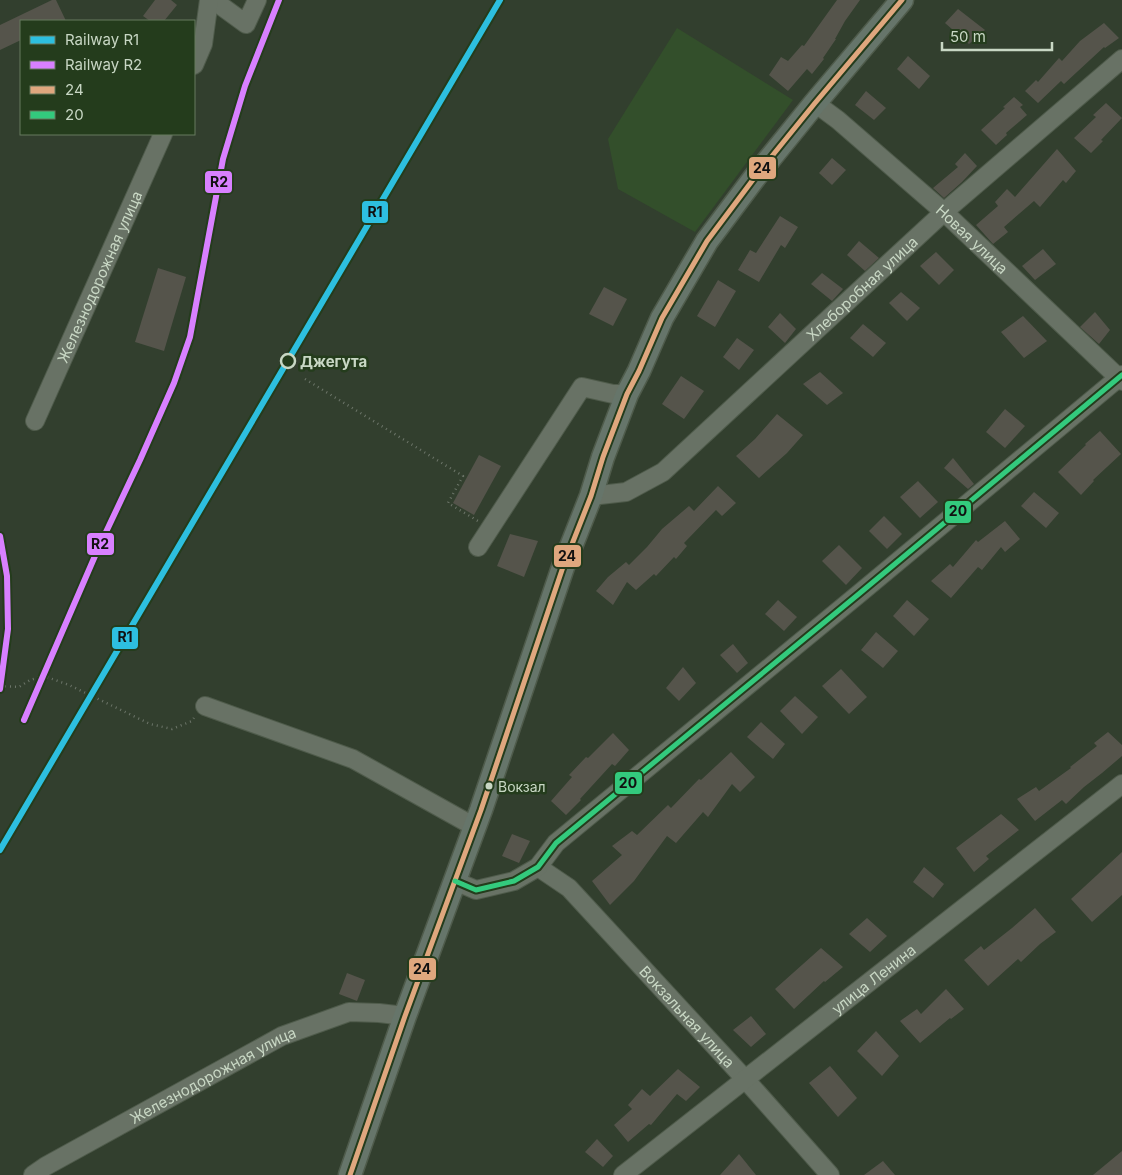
<svg xmlns="http://www.w3.org/2000/svg" width="1122" height="1175" font-family="Inter,sans-serif">
<style>
.built{fill:#334f2b}
.building{fill:#55544b}
.lines{fill:none;stroke-linecap:round;stroke-linejoin:round}
.minor-casing{stroke:#4f5b4b;stroke-width:20}
.major-casing{stroke:#4f5b4b;stroke-width:25}
.path{stroke:#6d766a;stroke-width:2.5;stroke-dasharray:1 4;stroke-linecap:butt}
.minor{stroke:#687265;stroke-width:18}
.major{stroke:#66756a;stroke-width:22}
.bus-1-casing{stroke:#243c1c;stroke-width:9}
.bus-2-casing{stroke:#243c1c;stroke-width:9}
.bus-1{stroke:#dfa77e;stroke-width:5}
.bus-2{stroke:#33ca7d;stroke-width:5}
.rail-1-casing{stroke:#243c1c;stroke-width:10}
.rail-2-casing{stroke:#243c1c;stroke-width:10}
.rail-1{stroke:#2dbfdf;stroke-width:6}
.rail-2{stroke:#d880ff;stroke-width:6}
.stop-dot{fill:#243c1c;stroke:#c8d7c4;stroke-width:2.5}
.bus-dot{fill:#c8d7c4;stroke:#243c1c;stroke-width:2}
.labels{text-anchor:middle;dominant-baseline:central;stroke-width:5;stroke-linejoin:round;paint-order:stroke}
.bus-label{font-size:14px;fill:#c8d7c4;stroke:#243c1c;text-anchor:start}
.street-label{font-size:15px;fill:#c8d7c4;stroke:#243c1c}
.stop-label{font-size:15px;font-weight:bold;fill:#c8d7c4;stroke:#243c1c;text-anchor:start}
.line-badge{stroke:#243c1c;stroke-width:2}
.pale-badge-label{font-size:14px;text-anchor:middle;font-weight:bold;fill:#111}
</style>
<rect width="100%" height="100%" fill="#323f2e"/>
<path class="built" d="M677,28L793,100L695,232L618,189L608,139Z"/>
<g class="building">
<path d="M52,0H56L66,21H21V40L0,50V25Z"/>
<path d="M155,0H171L177,5L164,21H150L143,16Z"/>
<path d="M837,0H860L845,21L835,39H836L823,58L824,59L812,74L807,69L788,91L769,75L781,57L788,61L802,45L804,46Z"/>
<path d="M958,9L985,30L969,44L945,23Z"/>
<path d="M1104,23L1119,38L1105,48L1104,47L1064,84L1061,81L1038,103L1025,91L1036,80L1038,82L1059,58L1062,61L1080,41Z"/>
<path d="M908,56L930,76L919,89L897,69Z"/>
<path d="M866,91L886,108L874,120L855,105Z"/>
<path d="M1014,97L1023,105L1020,107L1027,115L1006,133L1007,135L996,145L981,130L1005,108L1003,107Z"/>
<path d="M1106,103L1122,118L1101,140L1103,141L1091,153L1074,138L1096,117L1093,115Z"/>
<path d="M1057,149L1076,171L1066,183L1063,180L1040,207L1034,201L1004,227L1008,232L993,244L976,225L998,206L995,202L1007,189L1015,197Z"/>
<path d="M965,153L977,166L962,182L944,198L933,188L958,167L955,164Z"/>
<path d="M832,158L846,170L832,185L819,173Z"/>
<path d="M780,216L798,227L785,248L781,245L759,282L738,270L750,250L756,253Z"/>
<path d="M859,241L879,258L865,271L847,255Z"/>
<path d="M1043,249L1056,264L1035,280L1022,266Z"/>
<path d="M936,252L954,270L939,285L920,266Z"/>
<path d="M158,268L186,277L164,351L135,342Z"/>
<path d="M822,273L843,289L832,301L811,284Z"/>
<path d="M718,280L736,291L715,327L697,316Z"/>
<path d="M604,287L627,299L613,326L589,314Z"/>
<path d="M901,292L920,308L907,321L889,303Z"/>
<path d="M1095,312L1110,330L1099,344L1080,327Z"/>
<path d="M780,313L796,329L785,343L768,327Z"/>
<path d="M1023,316L1047,341L1024,358L1001,332Z"/>
<path d="M863,324L886,343L873,357L850,338Z"/>
<path d="M737,338L754,350L739,370L723,357Z"/>
<path d="M820,372L843,393L827,405L803,384Z"/>
<path d="M681,376L704,391L684,419L662,404Z"/>
<path d="M1005,409L1025,426L1005,448L986,432Z"/>
<path d="M777,414L803,435L787,453L759,478L736,456L755,439Z"/>
<path d="M1100,431L1121,454L1093,480L1094,481L1081,495L1058,472L1086,445L1085,444Z"/>
<path d="M479,455L501,466L474,515L453,503Z"/>
<path d="M953,458L974,484L968,489L944,468Z"/>
<path d="M918,481L938,502L920,518L900,497Z"/>
<path d="M718,486L736,503L722,516L716,510L684,543L687,546L676,559L674,557L656,576L654,574L636,590L627,582L613,605L596,591L608,577L626,562L629,565L647,547L662,529L689,506L694,511Z"/>
<path d="M1034,492L1059,513L1046,528L1021,506Z"/>
<path d="M884,516L902,534L887,549L869,531Z"/>
<path d="M1005,521L1020,539L1005,552L1001,547L982,570L978,567L951,598L931,581L950,564L953,567L976,540L978,542Z"/>
<path d="M510,534L538,541L524,577L497,566Z"/>
<path d="M839,545L862,568L846,585L822,561Z"/>
<path d="M778,600L797,617L784,631L765,614Z"/>
<path d="M907,600L929,619L914,636L893,616Z"/>
<path d="M876,632L898,651L883,668L861,650Z"/>
<path d="M733,644L748,663L737,673L720,655Z"/>
<path d="M683,667L696,683L679,701L666,688Z"/>
<path d="M841,669L867,697L849,714L822,686Z"/>
<path d="M795,696L818,717L802,734L780,711Z"/>
<path d="M761,722L785,744L773,759L747,737Z"/>
<path d="M1108,732L1122,745V756L1102,773L1084,787L1066,804L1062,800L1035,821L1017,799L1036,787L1039,791L1071,768L1070,767L1097,746L1094,743Z"/>
<path d="M613,733L629,750L615,766L612,764L580,799L581,800L566,815L551,801L572,777L569,775L586,757L588,758Z"/>
<path d="M731,752L755,777L740,792L732,784L708,817L703,812L676,843L667,836L634,881L610,905L592,881L622,855L612,846L632,831L637,835L668,805L671,808L699,779L701,780Z"/>
<path d="M1001,814L1019,830L986,856L989,859L974,872L956,848Z"/>
<path d="M512,834L530,841L519,863L502,856Z"/>
<path d="M1122,852V895L1092,922L1071,899Z"/>
<path d="M924,867L944,884L933,898L913,882Z"/>
<path d="M1035,908L1056,932L1040,944L1021,962L1018,959L988,986L964,960L981,946L984,950L1012,928Z"/>
<path d="M867,918L887,936L870,952L849,934Z"/>
<path d="M821,948L843,967L825,982L824,981L794,1009L775,989Z"/>
<path d="M347,973L365,980L357,1001L339,994Z"/>
<path d="M946,989L964,1009L951,1019L950,1018L920,1043L900,1021L917,1009L921,1014Z"/>
<path d="M751,1016L766,1034L751,1047L733,1030Z"/>
<path d="M876,1031L899,1056L882,1076L857,1051Z"/>
<path d="M830,1066L857,1098L838,1117L809,1083Z"/>
<path d="M678,1069L700,1087L686,1101L677,1094L651,1125L649,1124L628,1142L614,1125L632,1109L628,1105L642,1089L650,1096Z"/>
<path d="M597,1139L613,1156L603,1167L585,1152Z"/>
<path d="M1122,1151V1175H1093Z"/>
<path d="M739,1154L756,1175H720Z"/>
<path d="M883,1161L895,1175H864Z"/>
</g>
<g class="lines">
<defs>
<g id="minor">
<path d="M213,0L246,24L257,0"/>
<path d="M194,65L203,44L209,0"/>
<path id="s1" d="M815,103L838,120L944,212L1122,381"/>
<path id="s2" d="M35,421L163,134"/>
<path id="s3" d="M591,496L626,492L663,472L944,212L1122,59"/>
<path d="M478,547L582,387L613,394H627"/>
<path d="M205,706L353,759L475,827"/>
<path id="s4" d="M538,867L569,888L745,1079L830,1175"/>
<path d="M455,881L476,890L514,881L538,867L556,843L860,593L1122,375"/>
<path id="s5" d="M33,1175L46,1166L282,1036L349,1012L379,1013L405,1016"/>
<path id="s6" d="M623,1175L1122,784"/>
</g>
<path id="major" d="M350,1175L405,1016L481,810L563,567L591,496L603,457L627,394L639,371L662,318L707,241L755,177L815,103L902,0"/>
</defs>
<use href="#minor" class="minor-casing"/>
<use href="#major" class="major-casing"/>
<g class="path">
<path d="M305,379L463,476L448,503L478,521"/>
<path d="M0,686L19,687L30,680L44,676L69,685L150,724L172,729L192,721L194,718"/>
</g>
<use href="#minor" class="minor"/>
<use href="#major" class="major"/>
<defs>
<path id="bus-1" d="M350,1175L405,1016L481,810L563,567L591,496L603,457L627,394L639,371L662,318L707,241L755,177L815,103L902,0"/>
<path id="bus-2" d="M455,881L476,890L514,881L538,867L556,843L860,593L1122,375"/>
</defs>
<use href="#bus-1" class="bus-1-casing"/>
<use href="#bus-2" class="bus-2-casing"/>
<use href="#bus-1" class="bus-1"/>
<use href="#bus-2" class="bus-2"/>
<defs>
<path id="rail-1" d="M0,850L500,0"/>
<g id="rail-2">
<path d="M0,536L7,576L8,629L0,689"/>
<path d="M24,720L98,549L140,460L174,383L190,337L223,159L245,86L279,0"/>
</g>
</defs>
<use href="#rail-1" class="rail-1-casing"/>
<use href="#rail-2" class="rail-2-casing"/>
<use href="#rail-1" class="rail-1"/>
<use href="#rail-2" class="rail-2"/>
</g>
<circle class="stop-dot" cx="288" cy="361" r="7"/>
<circle class="bus-dot" cx="489" cy="786" r="4.5"/>
<g class="labels">
<g class="bus-label">
<text x="498" y="786">Вокзал</text>
</g>
<g class="street-label">
<text stroke="none"><textPath href="#s1" startOffset="208">Новая улица</textPath></text>
<text stroke="none"><textPath href="#s2" startOffset="158">Железнодорожная улица</textPath></text>
<text stroke="none"><textPath href="#s3" startOffset="348">Хлеборобная улица</textPath></text>
<text stroke="none"><textPath href="#s6" startOffset="318">улица Ленина</textPath></text>
<text stroke="none"><textPath href="#s4" startOffset="212">Вокзальная улица</textPath></text>
<text stroke="none"><textPath href="#s5" startOffset="206">Железнодорожная улица</textPath></text>
</g>
<g class="stop-label">
<text x="300" y="361">Джегута</text>
</g>
</g>
<g class="line-badge">
<rect x="748" y="156" width="29" height="24" rx="5" fill="#dfa77e"/>
<rect x="204" y="170" width="29" height="24" rx="5" fill="#d880ff"/>
<rect x="361" y="200" width="28" height="24" rx="5" fill="#2dbfdf"/>
<rect x="944" y="500" width="28" height="24" rx="5" fill="#33ca7d"/>
<rect x="86" y="532" width="29" height="24" rx="5" fill="#d880ff"/>
<rect x="553" y="544" width="29" height="24" rx="5" fill="#dfa77e"/>
<rect x="111" y="626" width="28" height="24" rx="5" fill="#2dbfdf"/>
<rect x="614" y="771" width="29" height="24" rx="5" fill="#33ca7d"/>
<rect x="408" y="957" width="29" height="24" rx="5" fill="#dfa77e"/>
</g>
<g class="pale-badge-label">
<text x="762" y="173">24</text>
<text x="219" y="187">R2</text>
<text x="375" y="217">R1</text>
<text x="958" y="516">20</text>
<text x="100" y="549">R2</text>
<text x="567" y="561">24</text>
<text x="125" y="642">R1</text>
<text x="628" y="788">20</text>
<text x="422" y="974">24</text>
</g>
<rect x="20" y="20" width="175" height="115" fill="#243c1c" stroke="#667a5f"/>
<rect x="30" y="36" width="25" height="8" fill="#2dbfdf" stroke="#667a5f"/>
<text x="65" y="45" font-size="15" fill="#c8d7c4">Railway R1</text>
<rect x="30" y="61" width="25" height="8" fill="#d880ff" stroke="#667a5f"/>
<text x="65" y="70" font-size="15" fill="#c8d7c4">Railway R2</text>
<rect x="30" y="86" width="25" height="8" fill="#dfa77e" stroke="#667a5f"/>
<text x="65" y="95" font-size="15" fill="#c8d7c4">24</text>
<rect x="30" y="111" width="25" height="8" fill="#33ca7d" stroke="#667a5f"/>
<text x="65" y="120" font-size="15" fill="#c8d7c4">20</text>
<path d="M942 42v8h110v-8" fill="none" stroke="#c8d7c4" stroke-width="2.5"/>
<text x="950" y="42" font-size="15" fill="#c8d7c4" stroke="#243c1c" stroke-width="4" paint-order="stroke">50 m</text>
</svg>
